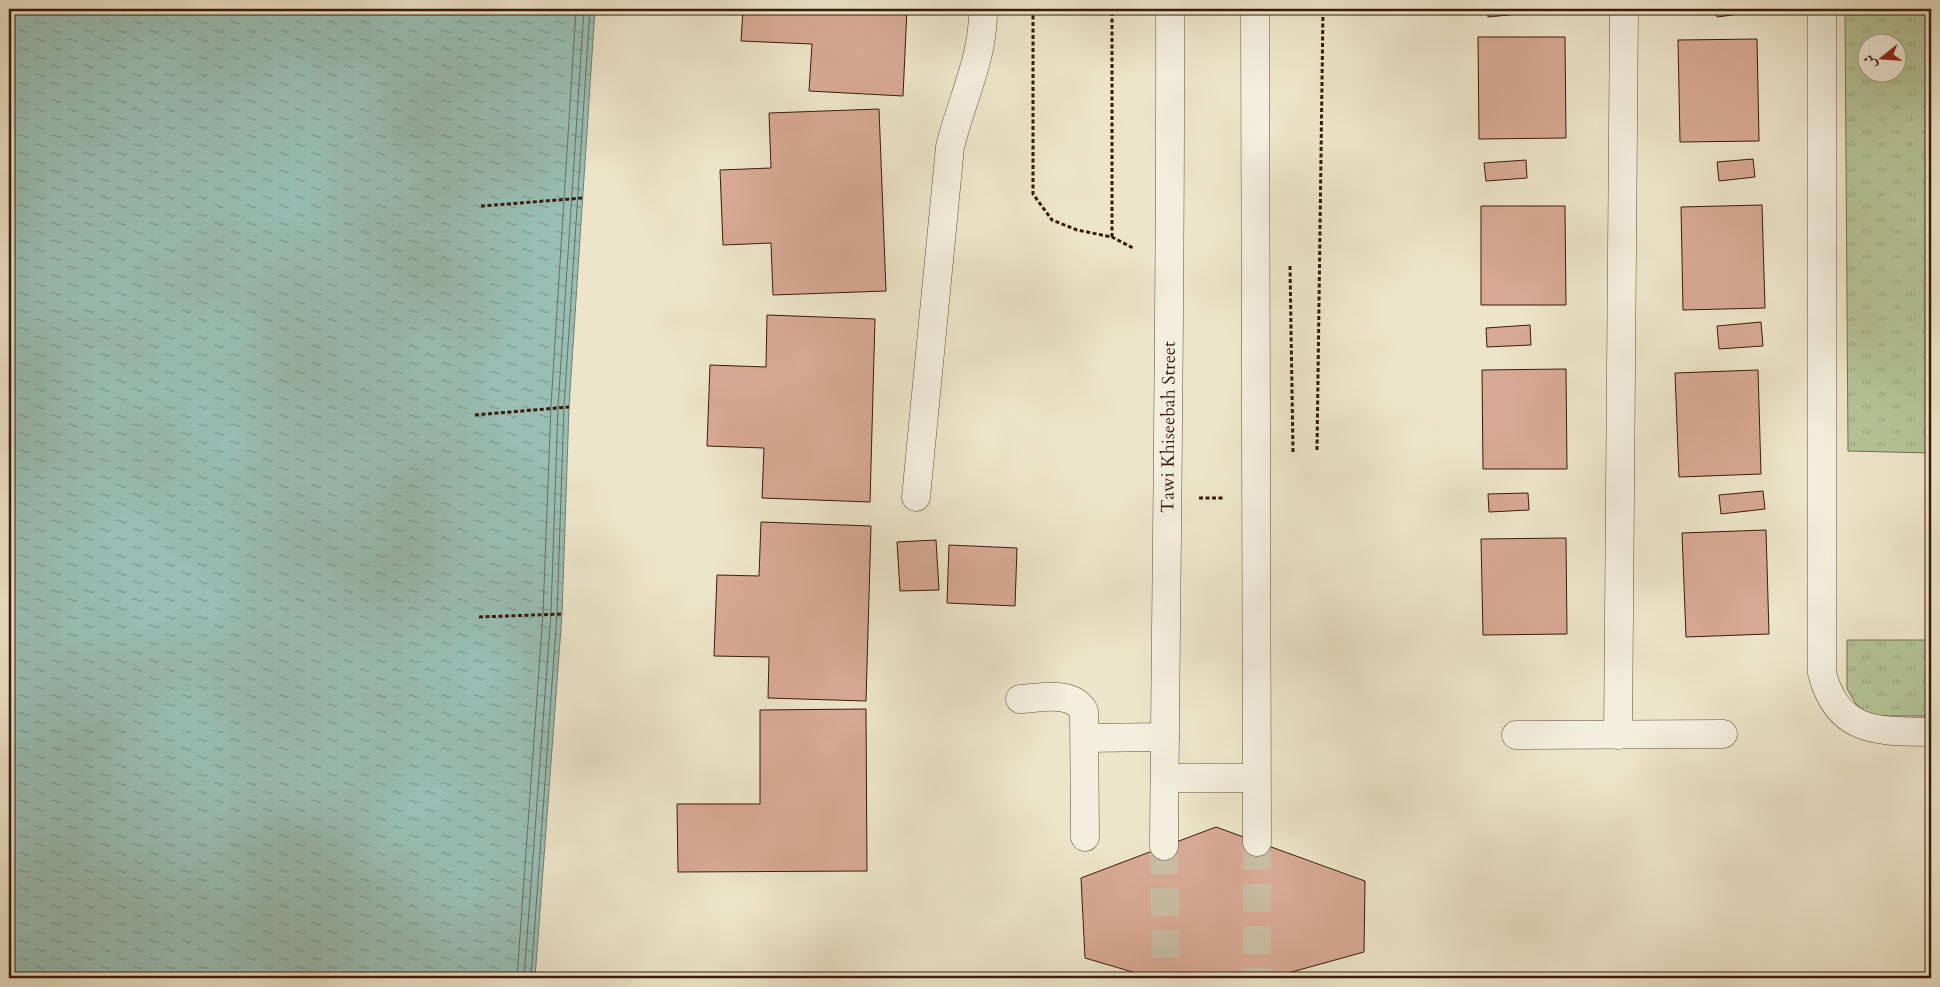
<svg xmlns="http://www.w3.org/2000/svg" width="1940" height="987" font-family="Cardo,Amiri,serif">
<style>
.grass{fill:url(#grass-tufts);stroke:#767052;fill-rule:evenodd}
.water{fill:url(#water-ripples);stroke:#727d71}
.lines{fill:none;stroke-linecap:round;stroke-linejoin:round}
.shore{stroke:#686d60;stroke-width:1}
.building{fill:#d8a994;stroke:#381b0c}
.minor-tunnel{stroke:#c9bda4;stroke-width:28;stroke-dasharray:28 14;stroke-linecap:butt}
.minor-casing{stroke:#654e3c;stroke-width:29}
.path{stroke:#381b0c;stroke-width:3;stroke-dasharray:4 2.5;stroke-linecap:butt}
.minor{stroke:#f3eedd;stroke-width:28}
.labels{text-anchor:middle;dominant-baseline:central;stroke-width:5;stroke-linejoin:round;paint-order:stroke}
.street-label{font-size:18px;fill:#381b0c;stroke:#f3eedd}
</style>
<defs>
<pattern id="grass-tufts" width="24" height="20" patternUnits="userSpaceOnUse" patternTransform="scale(1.25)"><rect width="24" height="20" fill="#b5c599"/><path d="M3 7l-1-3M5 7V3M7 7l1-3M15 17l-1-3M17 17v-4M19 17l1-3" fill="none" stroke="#9ca983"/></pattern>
<pattern id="water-ripples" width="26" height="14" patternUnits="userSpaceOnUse" patternTransform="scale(1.25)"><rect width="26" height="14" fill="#99bfb5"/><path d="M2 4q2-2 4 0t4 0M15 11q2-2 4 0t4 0" fill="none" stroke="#7e9a92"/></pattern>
</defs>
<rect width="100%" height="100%" fill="#ede5ca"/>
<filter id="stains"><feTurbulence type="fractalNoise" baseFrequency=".004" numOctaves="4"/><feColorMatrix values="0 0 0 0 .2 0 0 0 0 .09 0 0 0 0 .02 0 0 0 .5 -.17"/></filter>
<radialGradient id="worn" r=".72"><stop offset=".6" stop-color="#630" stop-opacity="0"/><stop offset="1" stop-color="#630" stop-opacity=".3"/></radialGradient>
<g class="grass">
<path d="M1845,9H1931V453L1848,451ZM1868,42H1898V72H1868Z"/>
<path d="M1847,640H1931V716H1871L1856,704L1847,689Z"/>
</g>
<path class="water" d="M9,9H595L569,407L562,614L535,978H9Z"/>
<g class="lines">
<g class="shore">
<path d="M517,978L543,613L551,406L576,9"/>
<path d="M524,978L551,613L558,407L584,9"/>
<path d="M531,978L557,614L564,407L590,9"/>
</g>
</g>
<g class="building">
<path d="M743,9H907L903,96L809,91L812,44L741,41Z"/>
<path d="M1487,9H1528L1529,13L1488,17Z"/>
<path d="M1716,9H1762V11L1717,17Z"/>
<path d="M1478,37H1565L1566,138L1479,139Z"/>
<path d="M1757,39L1759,141L1680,142L1678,40Z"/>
<path d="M879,109L886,291L773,295L771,243L723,245L720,170L771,168L769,113Z"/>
<path d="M1753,159L1755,177L1719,181L1717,162Z"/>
<path d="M1526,160L1527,178L1486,181L1484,163Z"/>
<path d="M1762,205L1765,308L1683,310L1681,207Z"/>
<path d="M1481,206H1565L1566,305H1481Z"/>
<path d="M767,315L875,319L870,502L762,498L764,448L707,446L710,365L766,367Z"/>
<path d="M1761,322L1763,346L1719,349L1717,326Z"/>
<path d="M1530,325L1531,345L1487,347L1486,328Z"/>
<path d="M1566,369L1567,469H1483L1482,370Z"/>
<path d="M1758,370L1761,474L1679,477L1675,373Z"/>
<path d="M1763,491L1765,509L1721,514L1719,495Z"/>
<path d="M1528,493L1529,510L1489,512L1488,494Z"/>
<path d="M761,522L871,526L866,701L768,698L769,657L714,656L717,575L759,576Z"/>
<path d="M1766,530L1769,634L1686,637L1682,533Z"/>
<path d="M1566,538L1567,634L1483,635L1481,539Z"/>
<path d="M936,540L939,590L900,591L897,542Z"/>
<path d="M949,545L1017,548L1015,606L947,603Z"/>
<path d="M866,709L867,871L678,872L677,804H760V710Z"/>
<path d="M1216,827L1365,881L1364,952L1270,978H1153L1085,958L1081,878Z"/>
</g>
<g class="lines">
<g class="minor-tunnel">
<path d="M1257,842V978"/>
<path d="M1164,846L1166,978"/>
</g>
<defs>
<g id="minor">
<path d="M1255,9L1257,842"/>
<path d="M1822,9V673C1838,734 1878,731 1931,732"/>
<path d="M916,497L950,147C961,101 984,57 983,9"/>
<path d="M1020,699C1041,698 1072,690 1084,711L1085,837"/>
<path d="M1516,735L1723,734"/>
<path d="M1618,735L1624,9"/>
<path d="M1085,738L1165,737"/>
<path d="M1165,778H1256"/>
<path id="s1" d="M1164,846C1166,567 1171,288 1170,9"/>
</g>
</defs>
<use href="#minor" class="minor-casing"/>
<g class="path">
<path d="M1033,9V194L1052,220L1077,230L1112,237L1133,248"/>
<path d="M481,206L583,198"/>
<path d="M1112,237V9"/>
<path d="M1290,266L1293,452"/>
<path d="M475,415L569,407"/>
<path d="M1317,450L1323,9"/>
<path d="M1199,498H1225"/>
<path d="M479,617L562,614"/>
</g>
<use href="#minor" class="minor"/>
</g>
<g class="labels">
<g class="street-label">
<text stroke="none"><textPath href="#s1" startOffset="419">Tawi Khiseebah Street</textPath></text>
</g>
</g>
<rect width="1940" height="987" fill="none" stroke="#ede5ca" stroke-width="30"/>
<rect x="10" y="10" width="1920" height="967" fill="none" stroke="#381b0c" stroke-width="2.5"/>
<rect x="15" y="15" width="1910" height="957" fill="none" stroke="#381b0c"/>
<g transform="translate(1882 58) rotate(253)"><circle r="24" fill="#f3eedd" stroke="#a89a89"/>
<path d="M0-4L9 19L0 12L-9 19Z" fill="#8f2418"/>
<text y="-8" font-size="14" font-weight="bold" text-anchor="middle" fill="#381b0c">ش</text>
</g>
<rect width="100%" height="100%" filter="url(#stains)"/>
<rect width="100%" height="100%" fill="url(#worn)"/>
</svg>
